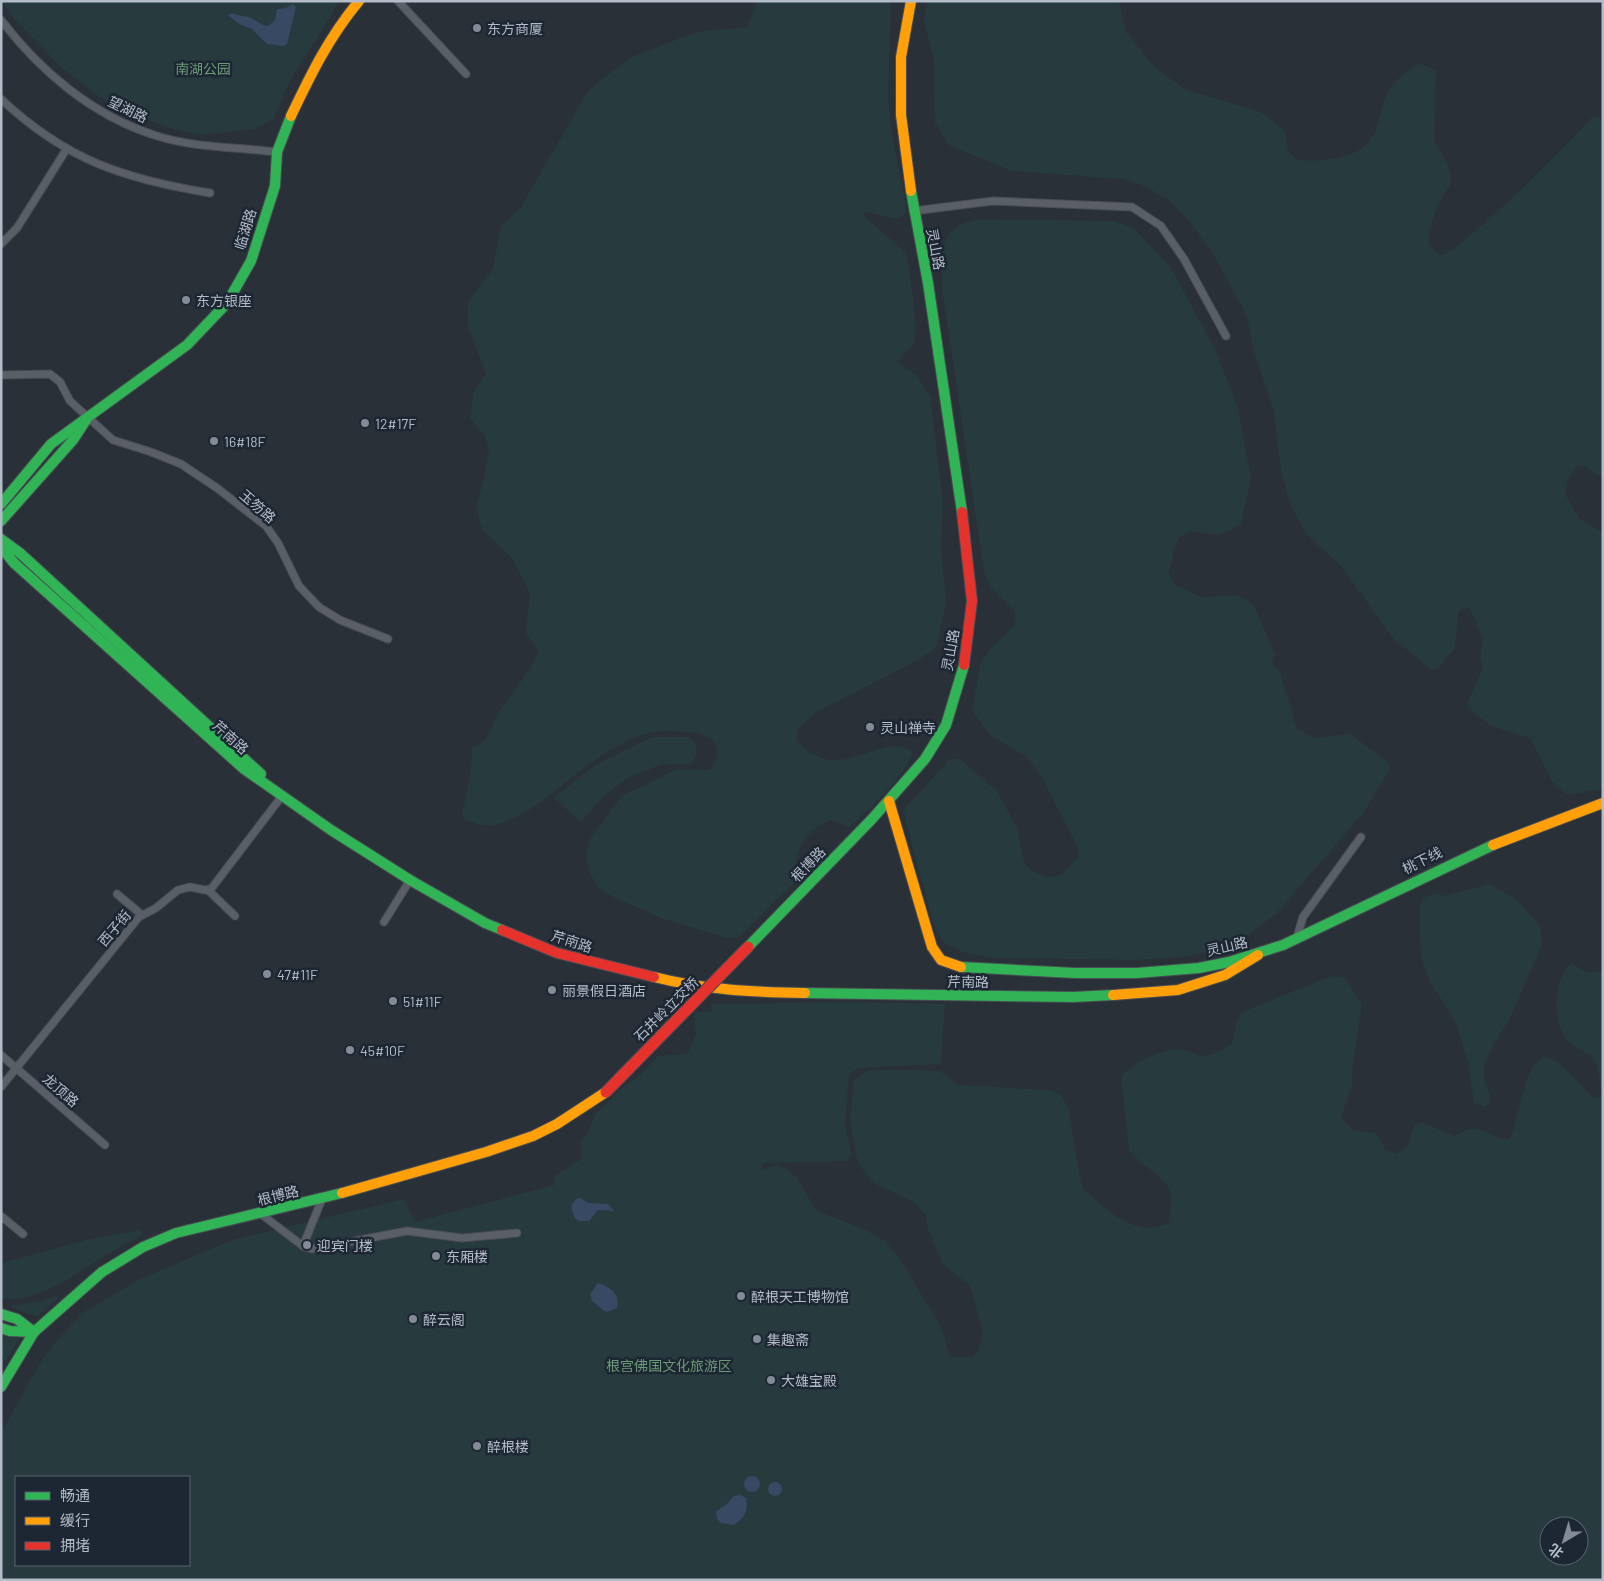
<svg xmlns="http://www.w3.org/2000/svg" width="1604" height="1581" font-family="Barlow,'Noto Sans SC',sans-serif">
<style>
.green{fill:#273a3e;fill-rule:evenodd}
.water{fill:#384963}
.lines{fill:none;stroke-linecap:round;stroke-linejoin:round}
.street-casing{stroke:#484c53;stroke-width:9}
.fast-casing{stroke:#484c53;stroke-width:12}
.slow-casing{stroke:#484c53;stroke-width:12}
.jam-casing{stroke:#484c53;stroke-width:12}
.street{stroke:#5a5e66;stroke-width:7}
.fast{stroke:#30b455;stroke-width:10}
.slow{stroke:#ff9f0a;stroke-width:10}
.jam{stroke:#e5322d;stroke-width:10}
.jam-bridge-casing{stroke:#474c53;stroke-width:13;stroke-linecap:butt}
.jam-bridge{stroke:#e5322d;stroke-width:11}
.poi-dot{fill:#848b96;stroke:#1d2633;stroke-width:2}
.labels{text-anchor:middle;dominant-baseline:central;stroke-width:5;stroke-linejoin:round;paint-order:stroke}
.poi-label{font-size:14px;fill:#b4bcc9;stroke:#1d2633;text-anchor:start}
.park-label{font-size:14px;fill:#6b9a76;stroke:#1d2633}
.street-label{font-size:14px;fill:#b4bcc9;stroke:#1d2633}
</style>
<rect width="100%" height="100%" fill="#2a3038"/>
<g class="green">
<path d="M1,1H340L290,81L274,118L256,129L201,135L174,129L127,113L94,93L62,68L15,20Z"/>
<path d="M757,1H891L888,95L892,136L906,204L905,214L897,219L866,212L863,215L907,254C909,271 920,331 913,344C909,352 901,354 899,363L916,375L930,395L943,504L941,548L946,603L936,648L918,660L815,713L798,729L796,739C839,790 877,730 911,751L912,755C901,780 870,809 849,827L831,820C805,830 792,851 798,879L740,936L727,938L661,918L611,896L599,888L590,874L586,855L590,839L622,796L677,769L709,770C720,759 722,744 706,736C695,731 662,730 649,733C630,738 607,751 591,763C563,782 514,834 477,824C470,822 465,822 462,815L471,770L472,748L485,741L500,710L530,669L539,652L526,633L530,593L511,557L482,529L476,507L484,479L489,448L485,436L470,418L473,393L486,375L468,325L467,308L473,294L493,269L501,226L521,207L588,91L629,58L696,32L748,27Z"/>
<path d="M927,1H1119L1126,32L1154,66L1184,89L1261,112L1285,131L1288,150L1297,160C1323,162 1363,160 1375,132C1380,118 1382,101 1390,88C1397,78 1409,71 1419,63L1436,70L1434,141L1447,162L1451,175L1450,185L1439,202L1430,229L1428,242L1434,250L1442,255C1461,251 1574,139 1591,118L1599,117L1603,120V479L1584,466L1578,465L1568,478L1565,494L1580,519L1603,533V789L1567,795L1552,781L1530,738L1491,726L1468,707V702L1483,667L1480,656L1483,639L1470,609L1465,607L1458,613L1455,647L1439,668L1432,670L1394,639L1341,566L1307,535L1291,506L1281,472L1274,411L1253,349L1247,316L1211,250L1190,222L1170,201L1145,186L1123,179L1011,171L949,145L935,123L934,59L924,22Z"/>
<path d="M980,219L1113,221L1134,228L1171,268L1215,349L1238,408L1251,479L1241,523L1232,530L1218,535L1191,531L1179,538L1173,550L1172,563L1168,571L1174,584L1201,597L1239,595L1254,606L1275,654L1271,663L1280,672L1297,729L1315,738L1350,734L1388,762L1391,767L1364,812L1277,913L1246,937L1224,949L1181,957L1135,960L993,958L962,952L943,942L933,923L905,819L904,809L950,759H960L997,791L1017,828L1024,862L1032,871L1048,877L1061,875L1079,856L1077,846L1039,772L1025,756L990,735L972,711L980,664L990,650L1016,623L1014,610L989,586L984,571L942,287C943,252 937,226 980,219Z"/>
<path d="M652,737H687L695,742C698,751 697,756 690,764L660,765L628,778L606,794L581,822L554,798L595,765Z"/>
<path d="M1490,884L1517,900L1540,926L1542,945L1511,1017L1493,1045L1484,1065V1079L1490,1094V1102L1485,1107L1474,1103L1468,1063L1456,1022L1430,982L1422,959L1420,938V904L1425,897L1436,893L1443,896Z"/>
<path d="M1571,963L1588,973L1603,971V1580H1V1433L40,1363L54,1344L82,1313L140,1279L232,1240L404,1199L415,1222L554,1185L555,1176L582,1158L580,1144L588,1132L594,1116L623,1087L639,1076L658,1056L687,1054L696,1035L694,1012H711L712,1004L850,1002L945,1004L941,1064L857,1068L849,1075L845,1124L851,1153L847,1161L763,1163L761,1170C765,1169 772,1166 777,1166C798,1167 807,1201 819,1212L864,1229L885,1241L900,1259L942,1329L950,1357H972L978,1351L983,1332L970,1286L943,1264L928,1230L926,1216L914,1202L875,1184L858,1164L850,1121L854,1080L868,1070H921L940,1071L959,1085L1050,1090L1060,1094L1068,1107L1082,1188C1107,1209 1134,1239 1169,1223C1170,1214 1172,1205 1171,1196C1170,1178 1139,1165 1129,1150L1121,1077C1135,1061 1163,1047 1184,1050C1191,1051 1197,1056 1203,1056C1214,1056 1223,1049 1232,1043L1237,1021L1242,1012L1331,976L1344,977L1362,1004L1353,1064L1352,1086L1341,1117L1352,1130L1376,1133L1386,1150L1396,1154L1408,1146L1414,1125L1422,1122L1455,1136C1460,1133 1465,1130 1470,1129C1484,1125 1496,1142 1509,1139C1521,1120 1521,1065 1546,1056L1556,1061L1573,1076L1592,1097L1598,1098L1602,1094C1599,1085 1600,1071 1596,1063C1590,1052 1577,1050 1569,1042C1551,1023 1553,980 1571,963ZM16,1477H189V1565H16ZM1549,1526H1579V1556H1549Z"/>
<path d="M140,1230L142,1235C131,1241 119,1247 108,1254C76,1273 41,1303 1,1299V1263L86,1240Z"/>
<path d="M57,1296L58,1298L37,1317L8,1306L39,1302Z"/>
<path d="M1,1331L19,1339L5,1362L1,1351Z"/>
</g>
<g class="water">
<path d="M293,4L296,7L287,44L284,46L267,44L252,29L239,24L228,15L232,13C239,17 246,15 253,19C259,22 261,25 268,26L275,20L277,9L286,8Z"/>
<path d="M580,1198L588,1203L608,1204L614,1211L598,1210L589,1221H578L574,1217L571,1206L576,1199Z"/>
<path d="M598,1283C611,1287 620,1294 617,1308L607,1312L604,1311L592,1301L590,1294Z"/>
<circle cx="752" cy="1484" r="8"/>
<circle cx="775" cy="1489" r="7"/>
<path d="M740,1495L746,1498C749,1511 744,1518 734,1525L721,1523L717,1519L716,1511L726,1505L734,1496Z"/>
</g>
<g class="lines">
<defs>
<g id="street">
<path d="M398,1L466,74"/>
<path d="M1,20C40,71 92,115 154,135C193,148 236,147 277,152"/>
<path d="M1,99C66,160 124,179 210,193"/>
<path d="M913,211L993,201L1132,207L1161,226L1184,259L1226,336"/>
<path d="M1,244L17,228L66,150"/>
<path d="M1,375L50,374L60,382L70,401L113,440L151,452L181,464L217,488L266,526L278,543L299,586L319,607L340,620L388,639"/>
<path d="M208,890L235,916"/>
<path d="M117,894L142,915"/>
<path d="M384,922L410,880"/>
<path d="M1297,937L1303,917L1361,837"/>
<path d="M1,1055L105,1145"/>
<path d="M1,1087L139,917L156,908L178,890L190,887L205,890L211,889L282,796"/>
<path d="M261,1214L303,1246L322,1199"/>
<path d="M1,1216L23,1234"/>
<path d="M303,1246L312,1249L407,1231L462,1238L517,1233"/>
</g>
<g id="fast">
<path d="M911,191L928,283L962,512"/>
<path d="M1,504L51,444L187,345L227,303L251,261L275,186L277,152L291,116"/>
<path d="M1,521L73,440L86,420"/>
<path d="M1,539L20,553L261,774"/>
<path d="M1,547L14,563L244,769L331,830L410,880L485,923L502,930"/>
<path d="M748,947L872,819L925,759L946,725L964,665"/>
<path d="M961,967L1075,973H1137L1199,968L1229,962L1283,945L1493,845"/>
<path d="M805,993L1073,997L1113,995"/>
<path d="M1,1314L17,1319L34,1332"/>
<path d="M1,1328L10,1331L34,1332"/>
<path d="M1,1387L34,1332L102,1272L143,1247L176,1233L342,1193"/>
</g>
<g id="slow">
<path d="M291,116C311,74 329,37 359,1"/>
<path d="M911,191L901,115V57L911,1"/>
<path d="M889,801L932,947L941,960L961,967"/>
<path d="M1493,845L1603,803"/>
<path d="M654,977C705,990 753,992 805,993"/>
<path d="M1113,995L1178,990L1225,975L1258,955"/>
<path d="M342,1193L486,1152L533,1136L557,1124L606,1092"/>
</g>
<g id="jam">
<path d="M962,512L972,601L964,665"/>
<path d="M502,930L557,953L654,977"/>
</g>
</defs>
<use href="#street" class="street-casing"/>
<use href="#fast" class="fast-casing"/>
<use href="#slow" class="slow-casing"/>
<use href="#jam" class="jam-casing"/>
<use href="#street" class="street"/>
<use href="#fast" class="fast"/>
<use href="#slow" class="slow"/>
<use href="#jam" class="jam"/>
<defs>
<path id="jam-bridge" d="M606,1092L748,947"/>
</defs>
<use href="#jam-bridge" class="jam-bridge-casing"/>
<use href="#jam-bridge" class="jam-bridge"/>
</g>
<g class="poi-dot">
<circle cx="477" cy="28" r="5"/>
<circle cx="186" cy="300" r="5"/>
<circle cx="365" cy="423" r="5"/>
<circle cx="214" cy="441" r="5"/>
<circle cx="870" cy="727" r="5"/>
<circle cx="267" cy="974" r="5"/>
<circle cx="552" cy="990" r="5"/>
<circle cx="393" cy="1001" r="5"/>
<circle cx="350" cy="1050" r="5"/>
<circle cx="307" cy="1245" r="5"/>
<circle cx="436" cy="1256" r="5"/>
<circle cx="741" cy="1296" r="5"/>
<circle cx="413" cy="1319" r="5"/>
<circle cx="757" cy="1339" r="5"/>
<circle cx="771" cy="1380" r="5"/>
<circle cx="477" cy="1446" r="5"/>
</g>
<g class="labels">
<g class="poi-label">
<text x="487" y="28">东方商厦</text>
<text x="196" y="300">东方银座</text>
<text x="375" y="423">12#17F</text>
<text x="224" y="441">16#18F</text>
<text x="880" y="727">灵山禅寺</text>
<text x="277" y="974">47#11F</text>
<text x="562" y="990">丽景假日酒店</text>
<text x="403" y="1001">51#11F</text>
<text x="360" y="1050">45#10F</text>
<text x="317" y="1245">迎宾门楼</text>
<text x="446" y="1256">东厢楼</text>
<text x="751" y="1296">醉根天工博物馆</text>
<text x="423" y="1319">醉云阁</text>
<text x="767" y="1339">集趣斋</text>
<text x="781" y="1380">大雄宝殿</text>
<text x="487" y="1446">醉根楼</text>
</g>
<g class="park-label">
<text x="203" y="68">南湖公园</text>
<text x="669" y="1365">根宫佛国文化旅游区</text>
</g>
<g class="street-label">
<text transform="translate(128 109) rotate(26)">望湖路</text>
<text transform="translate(245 229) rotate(-73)">临湖路</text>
<text transform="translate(936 249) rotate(79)">灵山路</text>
<text transform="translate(258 506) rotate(41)">玉笏路</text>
<text transform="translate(950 650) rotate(-80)">灵山路</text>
<text transform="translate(231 737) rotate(42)">芹南路</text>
<text transform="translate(1422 860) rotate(-26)">桃下线</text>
<text transform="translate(808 864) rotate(-46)">根博路</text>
<text transform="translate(114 928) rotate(-50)">西子街</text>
<text transform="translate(572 941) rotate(18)">芹南路</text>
<text transform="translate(1227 946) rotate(-13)">灵山路</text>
<text x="968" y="981">芹南路</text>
<text transform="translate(666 1009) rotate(-45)">石井岭立交桥</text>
<text transform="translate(61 1090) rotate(41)">龙顶路</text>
<text transform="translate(278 1195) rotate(-14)">根博路</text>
</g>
</g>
<rect width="1604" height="1581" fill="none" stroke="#b4bcc9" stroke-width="5"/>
<rect x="15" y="1476" width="175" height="90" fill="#1d2633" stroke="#59626f"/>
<rect x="25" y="1492" width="25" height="8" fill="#30b455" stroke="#59626f"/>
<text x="60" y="1501" font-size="15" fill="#b4bcc9">畅通</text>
<rect x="25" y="1517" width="25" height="8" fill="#ff9f0a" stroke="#59626f"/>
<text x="60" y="1526" font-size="15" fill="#b4bcc9">缓行</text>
<rect x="25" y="1542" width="25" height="8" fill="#e5322d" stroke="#59626f"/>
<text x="60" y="1551" font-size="15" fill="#b4bcc9">拥堵</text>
<g transform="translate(1564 1541) rotate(218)"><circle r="24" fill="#1d2633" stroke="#59626f"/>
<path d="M0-4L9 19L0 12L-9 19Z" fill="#848b96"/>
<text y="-8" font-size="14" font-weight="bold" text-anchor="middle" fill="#b4bcc9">北</text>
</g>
</svg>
